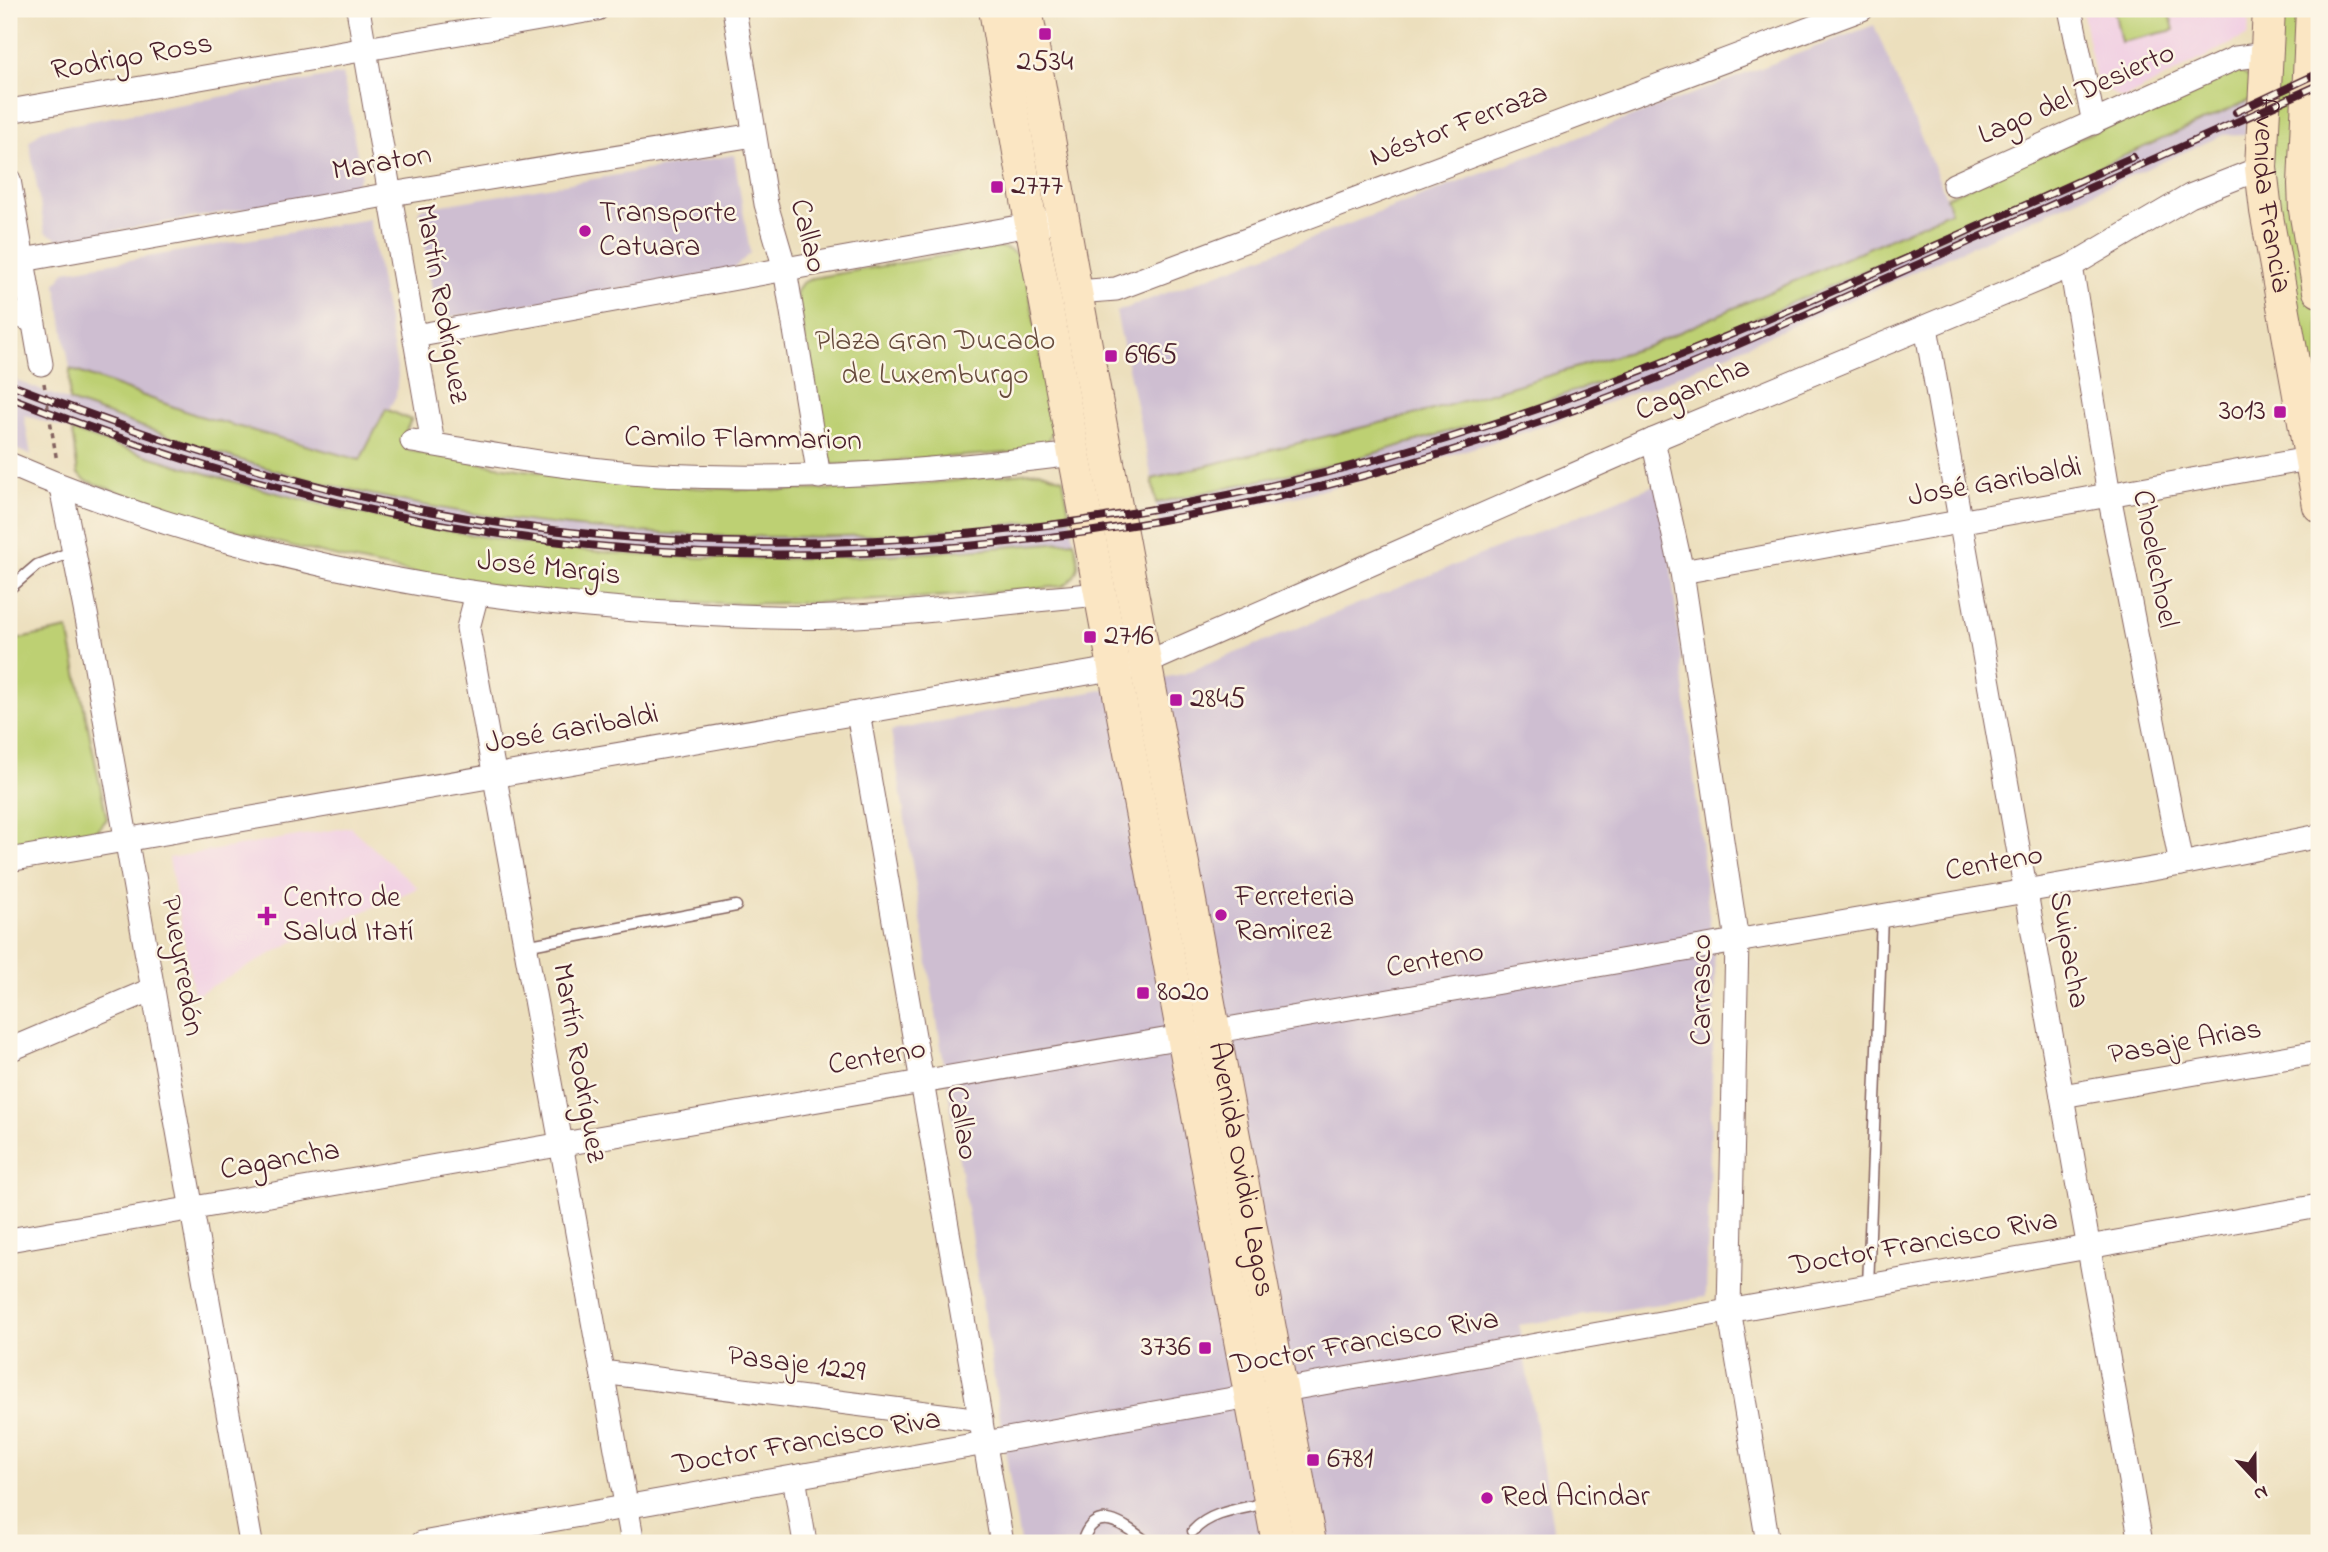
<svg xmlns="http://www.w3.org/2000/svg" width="2328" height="1552" font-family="'Indie Flower',sans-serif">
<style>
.built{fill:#f1d0e3}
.industrial{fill:#cebed1}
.green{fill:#bdd073;stroke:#84784f;stroke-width:2}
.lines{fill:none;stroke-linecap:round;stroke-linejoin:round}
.lane-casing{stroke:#83625e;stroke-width:13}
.street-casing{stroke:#83625e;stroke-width:25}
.secondary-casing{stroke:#83625e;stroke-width:34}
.path{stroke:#83625e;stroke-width:3.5;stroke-dasharray:5 5;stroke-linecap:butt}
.lane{stroke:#fff;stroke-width:10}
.street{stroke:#fff;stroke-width:23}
.secondary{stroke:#fbe6c3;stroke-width:32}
.rail-casing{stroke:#4a1f2b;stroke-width:8}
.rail{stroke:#fcf5e5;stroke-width:5;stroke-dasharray:16;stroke-linecap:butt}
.poi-dot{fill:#b5179e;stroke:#fcf5e5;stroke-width:2.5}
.labels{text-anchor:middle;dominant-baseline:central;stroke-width:5;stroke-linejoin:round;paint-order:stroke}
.street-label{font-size:30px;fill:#4a1f2b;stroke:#fcf5e5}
.poi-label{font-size:30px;fill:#4a1f2b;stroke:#fcf5e5;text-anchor:start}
.park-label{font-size:30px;fill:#674b3d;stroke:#fcf5e5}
</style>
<rect width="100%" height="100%" fill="#fcf5e5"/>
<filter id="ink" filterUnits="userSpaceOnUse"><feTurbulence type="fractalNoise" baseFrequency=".0143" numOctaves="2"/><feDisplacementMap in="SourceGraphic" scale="14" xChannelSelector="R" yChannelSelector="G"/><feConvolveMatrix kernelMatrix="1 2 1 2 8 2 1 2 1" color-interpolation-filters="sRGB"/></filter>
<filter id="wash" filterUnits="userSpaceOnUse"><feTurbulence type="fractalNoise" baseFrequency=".00686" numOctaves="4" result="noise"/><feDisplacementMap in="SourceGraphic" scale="28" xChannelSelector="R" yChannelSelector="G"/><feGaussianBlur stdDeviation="1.57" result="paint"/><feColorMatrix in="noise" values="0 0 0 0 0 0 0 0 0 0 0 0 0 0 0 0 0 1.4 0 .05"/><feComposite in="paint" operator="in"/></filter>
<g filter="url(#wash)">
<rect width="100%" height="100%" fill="#ecdfbd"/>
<g class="built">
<path d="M2082,9H2250L2248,35L2123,99L2097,84Z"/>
<path d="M350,827L418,888L291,943L194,996L169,858Z"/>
</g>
<g class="industrial">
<path d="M1874,25L1952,211L1649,346L1429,411L1152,479L1116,312Z"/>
<path d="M343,74L361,176L351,191L60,240L45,232L29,142L42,130Z"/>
<path d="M2247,102L2245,134L2223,135L1664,382L1528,431L1420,464L1299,496L1160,525L1156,503L1344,462L1430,438L1589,386L1694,346Z"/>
<path d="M734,155L750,253L731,271L437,319L419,209Z"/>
<path d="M369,219L398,374L396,396L360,460L196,415L70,369L56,284L65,271Z"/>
<path d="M9,341L17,381L69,401L274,470L374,494L469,512L663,534L823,536L929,532L1070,517L1074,541L865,557L767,559L542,546L357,515L263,492L24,415L31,455L9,447Z"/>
<path d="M1662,482L1715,970L1706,1297L1519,1325L1555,1540L1549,1543H1020L891,731L1183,674Z"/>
</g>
<g class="green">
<path d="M2114,9H2169L2174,30L2121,42Z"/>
<path d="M2269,9H2312L2319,291V506L2266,211Z"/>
<path d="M2235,69L2250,78L2255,98L1694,346L1589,386L1502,416L1344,462L1156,503L1152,479L1429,411L1649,346L1951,211L1946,197Z"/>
<path d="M994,247C1008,247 1015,252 1024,263L1054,428L1047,444L1036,451L834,465L827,459L796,293L802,283L813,278Z"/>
<path d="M70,369L196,415L360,460L386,409L411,420L401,441L408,450C525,473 643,489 763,490C854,492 948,482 1039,471L1063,479L1070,517C808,552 530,543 274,470C205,451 137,424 69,401Z"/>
<path d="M72,431C225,483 378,524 540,545C717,569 897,557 1074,541C1080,562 1082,574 1063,586C934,599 807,607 678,602C477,595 272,552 85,480L78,474Z"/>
<path d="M68,629L107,819L96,832L9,848V641Z"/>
</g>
</g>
<g filter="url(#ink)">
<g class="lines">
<defs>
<g id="lane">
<path d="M9,589L37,565L74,551"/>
<path d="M525,946L736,906"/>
<path d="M1868,1287L1882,916"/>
<path d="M1193,1531C1211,1511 1242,1509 1267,1503"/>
<path d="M1082,1543C1095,1500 1127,1527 1148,1543"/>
</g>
<g id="street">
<path d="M358,9L433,444"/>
<path d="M734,9L766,204L785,269L819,477"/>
<path d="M2070,9L2094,123"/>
<path d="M9,111L597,9"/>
<path d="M9,180L41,364"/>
<path d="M1954,185L2236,58L2265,54"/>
<path d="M23,260L391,194L754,135"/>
<path d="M2071,266L2109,495L2181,864"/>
<path d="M1076,292L1116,289L1862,9"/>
<path d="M9,312L33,321"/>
<path d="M1926,327L2141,1543"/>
<path d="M415,336L1046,222"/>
<path d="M1653,440L1682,572L1737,941L1729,1309L1768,1543"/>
<path d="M412,441C494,455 577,470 660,475C799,482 936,471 1074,454"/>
<path d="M9,464C214,553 443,599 666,612C721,615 778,619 833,617C923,614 1012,601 1101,594"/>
<path d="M61,487L90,634L251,1543"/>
<path d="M1682,572L2319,457"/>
<path d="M477,594L468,628L633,1543"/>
<path d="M858,713L1002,1543"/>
<path d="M9,860L1146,663L1653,440L2071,266L2190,196L2261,168"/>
<path d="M9,1050L153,989"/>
<path d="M2062,1096L2319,1052"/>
<path d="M9,1240L2181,864L2319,836"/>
<path d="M602,1372L981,1420"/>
<path d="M794,1477L805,1543"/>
<path d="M422,1543L2319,1206"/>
</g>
<g id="secondary">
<path d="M995,9L1031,224L1278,1543"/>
<path id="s1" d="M1026,9L1076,292L1310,1543"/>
<path id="s2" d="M2269,9L2261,168L2266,211L2319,506"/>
<path d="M2312,9L2304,184L2305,210L2319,291"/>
</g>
</defs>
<use href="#lane" class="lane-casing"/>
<use href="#street" class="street-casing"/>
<use href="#secondary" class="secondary-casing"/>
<path class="path" d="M44,383L57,462"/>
<use href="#lane" class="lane"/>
<use href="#street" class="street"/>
<use href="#secondary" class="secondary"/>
<defs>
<g id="rail">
<path d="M2236,112L2319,73"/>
<path d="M9,384C144,436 281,482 423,510C778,579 1167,534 1508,419C1722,347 1927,248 2133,157"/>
<path d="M9,397C161,456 313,504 475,530C840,590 1227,535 1574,410C1677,373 1776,328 1876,283C2024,218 2171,151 2319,85"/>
</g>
</defs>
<use href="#rail" class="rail-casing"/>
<use href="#rail" class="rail"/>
</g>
</g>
<g class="poi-dot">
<rect x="1038" y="27" width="14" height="14" rx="3.5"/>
<rect x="990" y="180" width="14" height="14" rx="3.5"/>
<circle cx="585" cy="231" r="7"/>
<rect x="1104" y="349" width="14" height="14" rx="3.5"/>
<rect x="2273" y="405" width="14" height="14" rx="3.5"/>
<rect x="1083" y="630" width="14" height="14" rx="3.5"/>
<rect x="1169" y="693" width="14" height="14" rx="3.5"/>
<circle cx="1221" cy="915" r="7"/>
<path d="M263.5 905.5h7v7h7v7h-7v7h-7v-7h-7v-7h7z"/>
<rect x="1136" y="986" width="14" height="14" rx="3.5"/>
<rect x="1198" y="1341" width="14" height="14" rx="3.5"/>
<rect x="1306" y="1453" width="14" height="14" rx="3.5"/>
<circle cx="1487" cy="1498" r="7"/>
</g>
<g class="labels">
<g class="street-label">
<text transform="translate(132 58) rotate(-10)">Rodrigo Ross</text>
<text transform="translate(2077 95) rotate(-24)">Lago del Desierto</text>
<text transform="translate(1459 126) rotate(-21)">Néstor Ferraza</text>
<text transform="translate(382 164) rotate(-10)">Maraton</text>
<text stroke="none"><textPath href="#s2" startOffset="187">Avenida Francia</textPath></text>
<text transform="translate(807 236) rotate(76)">Callao</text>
<text transform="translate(441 304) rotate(80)">Martín Rodríguez</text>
<text transform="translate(1693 390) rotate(-23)">Cagancha</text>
<text transform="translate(743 440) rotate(1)">Camilo Flammarion</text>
<text transform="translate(1995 483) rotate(-10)">José Garibaldi</text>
<text transform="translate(2154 559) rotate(79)">Choelechoel</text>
<text transform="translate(549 569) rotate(6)">José Margis</text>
<text transform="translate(572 730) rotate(-10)">José Garibaldi</text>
<text transform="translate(1994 864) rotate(-10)">Centeno</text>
<text transform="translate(2068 950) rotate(80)">Suipacha</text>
<text transform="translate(1435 961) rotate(-10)">Centeno</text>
<text transform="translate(181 966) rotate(80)">Pueyrredón</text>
<text transform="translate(1703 990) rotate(-90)">Carrasco</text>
<text transform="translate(2185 1043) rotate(-10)">Pasaje Arias</text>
<text transform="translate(877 1058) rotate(-10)">Centeno</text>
<text transform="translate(578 1063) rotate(80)">Martín Rodríguez</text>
<text transform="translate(961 1123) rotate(80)">Callao</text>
<text transform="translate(280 1161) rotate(-10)">Cagancha</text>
<text stroke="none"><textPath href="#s1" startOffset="1180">Avenida Ovidio Lagos</textPath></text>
<text transform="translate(1924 1244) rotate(-10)">Doctor Francisco Riva</text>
<text transform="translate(1365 1343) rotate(-10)">Doctor Francisco Riva</text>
<text transform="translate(796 1365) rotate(7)">Pasaje 1229</text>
<text transform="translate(807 1443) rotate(-10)">Doctor Francisco Riva</text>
</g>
<g class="poi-label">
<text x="1045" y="63" text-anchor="middle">2534</text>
<text x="1011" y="187">2777</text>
<text x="599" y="214">Transporte<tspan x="599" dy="34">Catuara</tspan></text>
<text x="1125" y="356">6965</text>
<text x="2266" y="412" text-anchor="end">3013</text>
<text x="1104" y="637">2716</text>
<text x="1190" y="700">2845</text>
<text x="1235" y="898">Ferreteria<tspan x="1235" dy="34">Ramirez</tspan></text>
<text x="283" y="899">Centro de<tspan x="283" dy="34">Salud Itatí</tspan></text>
<text x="1157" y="993">8020</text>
<text x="1191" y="1348" text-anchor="end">3736</text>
<text x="1327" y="1460">6781</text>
<text x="1501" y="1498">Red Acindar</text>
</g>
<g class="park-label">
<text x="935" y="342">Plaza Gran Ducado<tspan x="935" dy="34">de Luxemburgo</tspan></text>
</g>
</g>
<rect width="2328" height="1552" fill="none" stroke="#fcf5e5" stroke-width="35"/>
<g transform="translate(2255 1479) rotate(158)" stroke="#fcf5e5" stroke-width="5" paint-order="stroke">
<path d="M0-5L12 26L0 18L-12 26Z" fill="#4a1f2b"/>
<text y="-10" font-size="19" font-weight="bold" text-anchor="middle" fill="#4a1f2b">N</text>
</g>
</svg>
